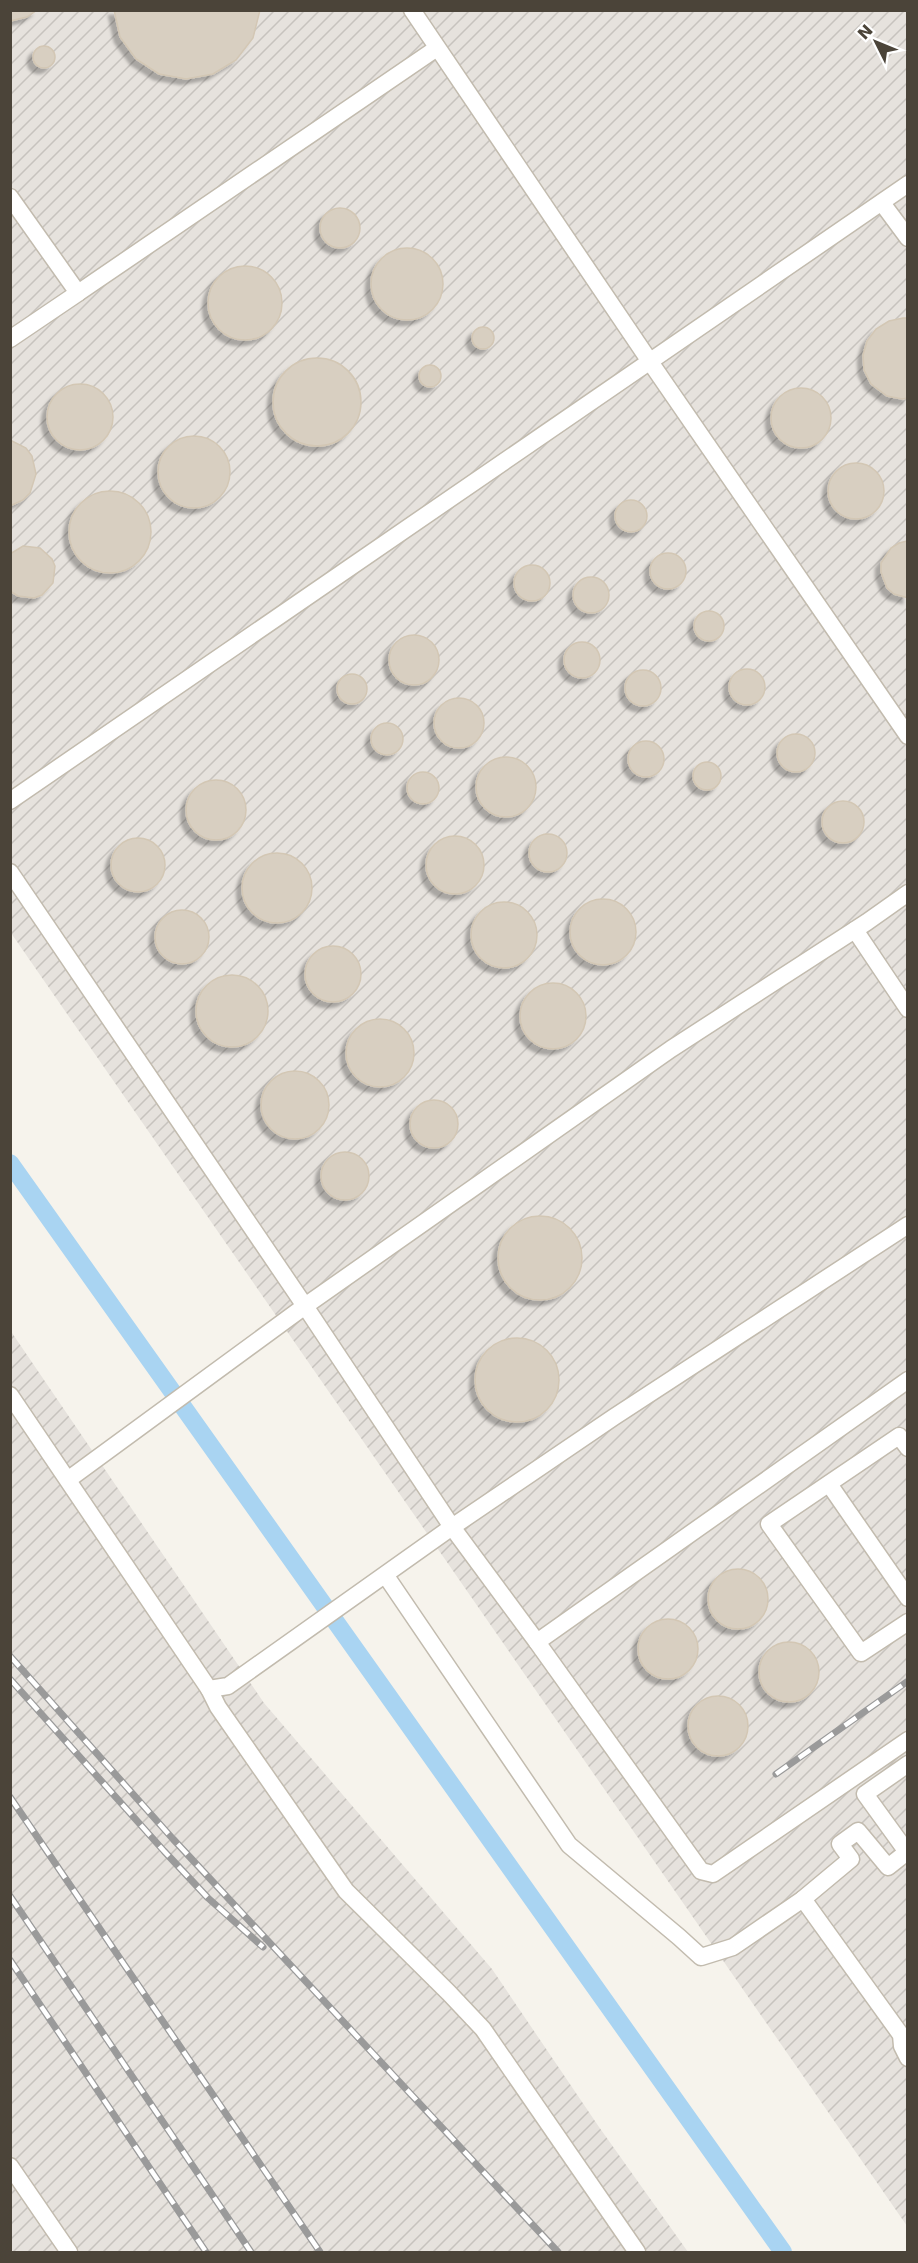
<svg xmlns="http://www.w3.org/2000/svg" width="918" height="2263" font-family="'DejaVu Sans',sans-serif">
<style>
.industrial{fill:url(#industrial-furrows)}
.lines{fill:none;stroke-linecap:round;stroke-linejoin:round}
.canal{stroke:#a9d4f2;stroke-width:18}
.building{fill:#d8cfc1;stroke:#d3c7b4;stroke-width:1.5;filter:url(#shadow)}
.minor-casing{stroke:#c2bbae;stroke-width:19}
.minor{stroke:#fff;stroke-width:16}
.rail-casing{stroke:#9a9a9a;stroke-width:7}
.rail{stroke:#fff;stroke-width:4.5;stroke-dasharray:14;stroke-linecap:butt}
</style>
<defs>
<pattern id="industrial-furrows" width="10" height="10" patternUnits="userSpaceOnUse" patternTransform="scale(1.5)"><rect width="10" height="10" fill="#e6e2dd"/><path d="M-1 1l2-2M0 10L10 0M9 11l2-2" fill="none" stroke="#c7c3be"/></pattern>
<filter id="shadow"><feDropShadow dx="-5.5" dy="5.5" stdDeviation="1.5" flood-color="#0004"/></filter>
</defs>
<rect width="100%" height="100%" fill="#f6f3ec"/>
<g class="industrial">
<path d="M10,11H907V2226L11,933Z"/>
<path d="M10,1330L264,1703L492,1969L599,2127L688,2252H11Z"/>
</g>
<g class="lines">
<path class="canal" d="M10,1163L783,2252"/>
</g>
<g class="building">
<path d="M10,10H37L27,17L10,21Z"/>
<path d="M114,10H260L253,38L236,60L213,74L186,79L159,74L136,59L120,37Z"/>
<circle cx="44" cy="57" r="11"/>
<circle cx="340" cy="228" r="20"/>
<circle cx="407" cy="284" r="36"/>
<circle cx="245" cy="303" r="37"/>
<path d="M903,318H908V398L902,399L887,396L871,384L864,370L863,355L867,341L876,329L889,321Z"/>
<circle cx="483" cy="338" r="11"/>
<circle cx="317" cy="402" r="44"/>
<circle cx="430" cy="376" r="11"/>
<circle cx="80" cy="417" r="33"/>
<circle cx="801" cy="418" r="30"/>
<circle cx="194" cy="472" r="36"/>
<path d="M10,440L26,448L32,456L36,474L30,493L23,500L10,506Z"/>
<circle cx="856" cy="491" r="28"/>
<circle cx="110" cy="532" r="41"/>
<circle cx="631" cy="516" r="16"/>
<path d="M907,541H908V598L894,594L887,588L881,572V563L891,548L899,543Z"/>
<path d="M23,546L40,548L52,559L55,566L53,583L42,595L34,598L18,596L10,591V554Z"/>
<circle cx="668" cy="571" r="18"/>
<circle cx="532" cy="583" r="18"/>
<circle cx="591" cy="595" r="18"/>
<circle cx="709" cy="626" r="15"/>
<circle cx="414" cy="660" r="25"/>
<circle cx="582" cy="660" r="18"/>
<circle cx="747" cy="687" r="18"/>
<circle cx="643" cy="688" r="18"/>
<circle cx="352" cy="689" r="15"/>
<circle cx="459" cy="723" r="25"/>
<circle cx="387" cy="739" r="16"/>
<circle cx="796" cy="753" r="19"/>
<circle cx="646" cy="759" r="18"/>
<circle cx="506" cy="787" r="30"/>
<circle cx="707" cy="776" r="14"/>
<circle cx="423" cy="788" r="16"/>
<circle cx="216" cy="810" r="30"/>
<circle cx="843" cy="822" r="21"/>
<circle cx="548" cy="853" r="19"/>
<circle cx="455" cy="865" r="29"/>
<circle cx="138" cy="865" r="27"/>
<circle cx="277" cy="888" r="35"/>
<circle cx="603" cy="932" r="33"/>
<circle cx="504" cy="935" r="33"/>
<circle cx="182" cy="937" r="27"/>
<circle cx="333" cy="974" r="28"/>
<circle cx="232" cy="1011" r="36"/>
<circle cx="553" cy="1016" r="33"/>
<circle cx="380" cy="1053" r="34"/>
<circle cx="295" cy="1105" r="34"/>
<circle cx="434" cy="1124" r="24"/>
<circle cx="345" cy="1176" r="24"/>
<circle cx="540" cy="1258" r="42"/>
<circle cx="517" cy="1380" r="42"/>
<circle cx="738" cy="1599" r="30"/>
<circle cx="668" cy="1649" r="30"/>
<circle cx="789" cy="1672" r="30"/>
<circle cx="718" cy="1726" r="30"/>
</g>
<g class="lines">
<defs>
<g id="minor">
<path d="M412,10L655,369L908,736"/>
<path d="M10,197L78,293L10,339"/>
<path d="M882,203L908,238"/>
<path d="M78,293L437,48"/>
<path d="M10,801L908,184"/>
<path d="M10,872L309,1312L452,1527L537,1642L908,1380"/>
<path d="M855,930L908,1009"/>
<path d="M10,1395L209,1689L228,1686L452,1527L614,1417L908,1225"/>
<path d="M908,1448L899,1436L769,1524L861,1653L908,1622"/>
<path d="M69,1479L305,1306L671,1049L867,922L908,893"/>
<path d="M829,1484L908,1598"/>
<path d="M386,1576L569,1845L679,1937L701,1957L733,1947L803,1899L901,2035L902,2046L908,2058"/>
<path d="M537,1642L701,1871L713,1874L908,1740"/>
<path d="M209,1689L218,1707L346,1891L449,1993L483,2029L637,2252"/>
<path d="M803,1899L851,1859L840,1844L858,1831L888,1867L907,1852L865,1794L908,1764"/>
<path d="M10,2166L69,2252"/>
</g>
</defs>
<use href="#minor" class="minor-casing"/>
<use href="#minor" class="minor"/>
<defs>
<g id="rail">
<path d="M10,1656L173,1839L558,2252"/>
<path d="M10,1679L164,1851L208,1898L263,1947"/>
<path d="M776,1774L908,1681"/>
<path d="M10,1797L320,2252"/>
<path d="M10,1896L251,2252"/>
<path d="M10,1960L206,2252"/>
</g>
</defs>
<use href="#rail" class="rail-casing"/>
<use href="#rail" class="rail"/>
</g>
<rect width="918" height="2263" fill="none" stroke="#4b4439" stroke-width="24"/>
<g transform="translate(876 42) rotate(313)" stroke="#ffffff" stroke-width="4.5" paint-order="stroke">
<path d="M0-4.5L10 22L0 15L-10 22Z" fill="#4b4439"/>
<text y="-9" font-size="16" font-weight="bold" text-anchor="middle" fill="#4b4439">N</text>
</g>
</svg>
